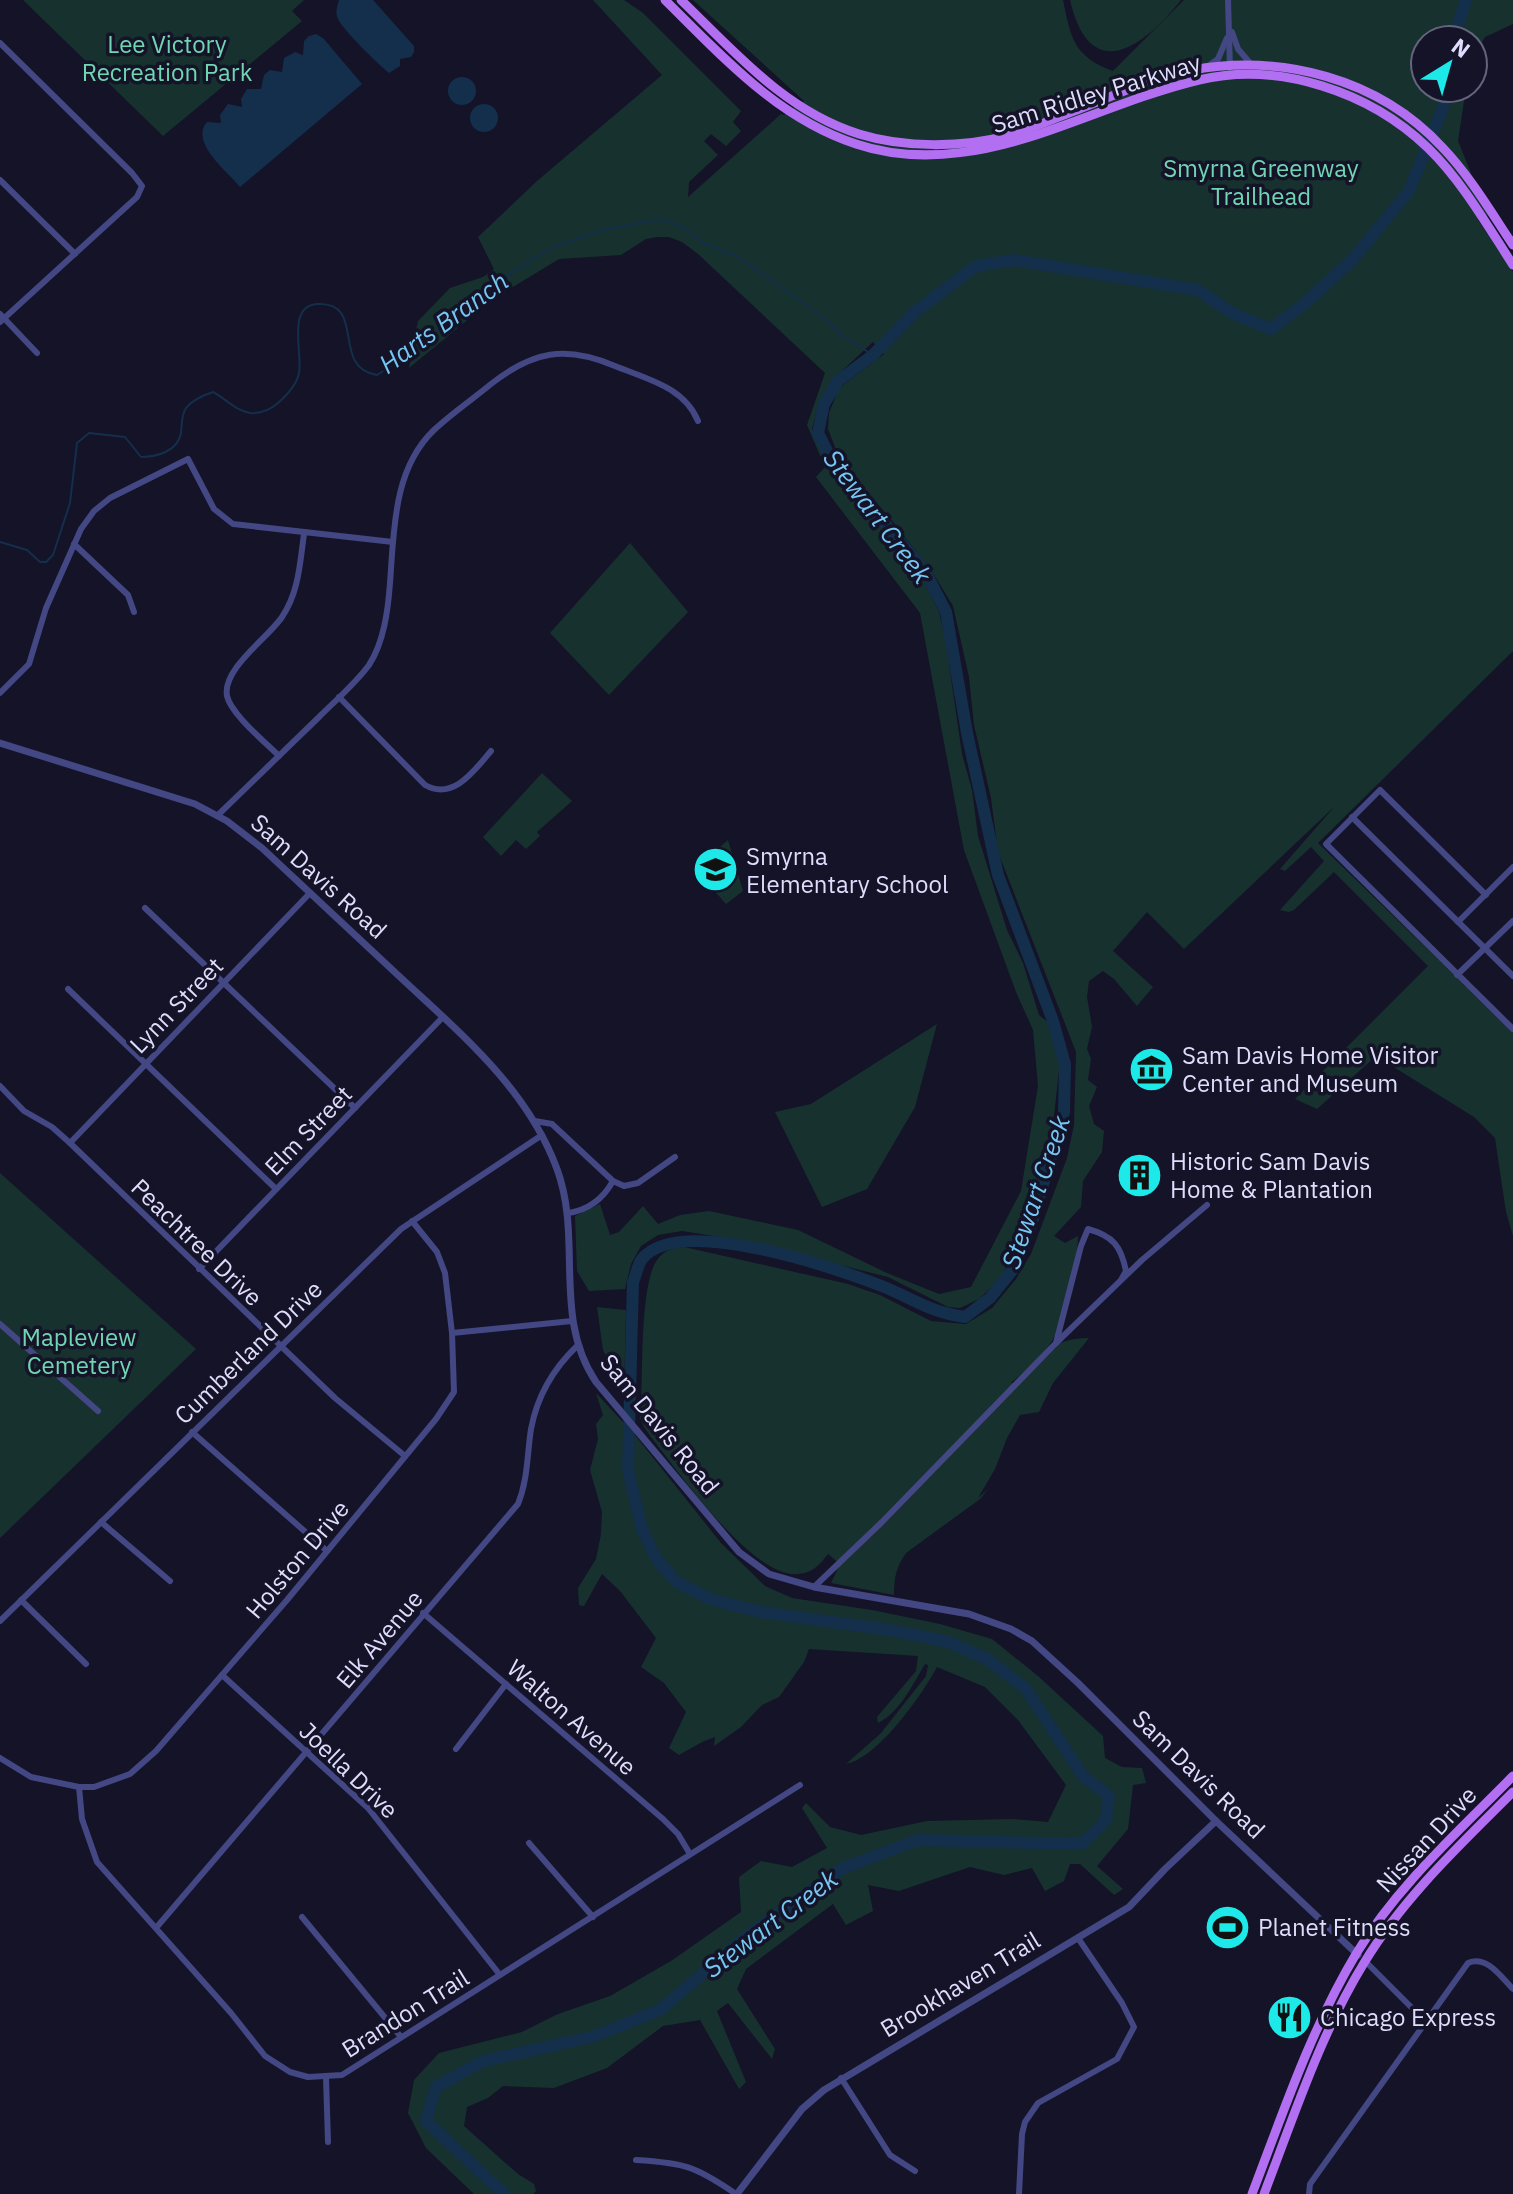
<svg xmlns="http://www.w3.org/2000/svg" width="1513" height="2194" font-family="'IBM Plex Sans',sans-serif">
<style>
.green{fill:#17322e}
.water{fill:#142f4b}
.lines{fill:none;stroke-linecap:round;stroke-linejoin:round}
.stream{stroke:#142f4b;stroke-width:2}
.river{stroke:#142f4b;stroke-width:12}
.minor{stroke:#434783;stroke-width:6}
.tertiary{stroke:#434783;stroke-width:7}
.primary{stroke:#b36ff1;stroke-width:9}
.labels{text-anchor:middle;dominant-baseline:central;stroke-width:7;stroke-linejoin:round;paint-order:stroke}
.park-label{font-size:24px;fill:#6fd6b1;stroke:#141328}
.street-label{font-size:24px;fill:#deddfc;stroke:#141328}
.poi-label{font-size:24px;fill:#deddfc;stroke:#141328;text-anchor:start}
.water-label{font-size:26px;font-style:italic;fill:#75c6f2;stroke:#141328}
</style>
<rect width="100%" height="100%" fill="#141328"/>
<g class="green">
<path d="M23,0H304L292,11L302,21L163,136Z"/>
<path d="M593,0H624L643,13L741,111L733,122L741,131L726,146L711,134L704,141L718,155L689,182L688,197L781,114L784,115L804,101L693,0H1063C1071,38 1073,56 1113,71L1184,0H1513V24L1485,37L1473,58V40H1425V88H1466L1458,141L1488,215L1478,220L1513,272V651L1318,843L1513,1032V1236L1506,1212L1495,1138L1474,1117L1376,1056L1317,1109L1295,1099L1428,966L1334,872L1294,910L1289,912L1280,910L1324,861L1311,847L1285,871L1280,869L1335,806L1184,949L1147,912L1113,951L1153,987L1137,1006L1114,979L1103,971L1089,981L1087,997L1092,1027L1087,1049L1091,1059L1088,1080L1097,1087L1089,1106L1094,1124L1104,1131L1102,1152L1083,1181L1081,1207L1054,1236L1065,1243L1078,1236C1077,1263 1067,1312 1055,1336C1045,1354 1026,1370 1011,1383H1019C1046,1354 1048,1339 1089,1338L1053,1383L1039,1412L1020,1415L1007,1438L995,1469L978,1498L988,1489L980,1499L906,1553C896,1567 894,1578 894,1595L831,1583L840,1564L828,1554C819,1565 813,1573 798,1574C753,1579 678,1471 651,1437C643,1425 637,1419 641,1404C643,1372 640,1284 657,1260C664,1250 673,1248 684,1247L848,1284L880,1295L931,1321L966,1324L992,1308L1016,1279L1031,1254L1067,1158L1074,1125L1076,1052L998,852L991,798L974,725L969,677L953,606L931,570L893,522L840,460L828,429L829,413L839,388L884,354L873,342L832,380L817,410L812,429L829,465L922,577L939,612L945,637L962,754L972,790L978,836L1007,930L1023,963L1039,1015L1049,1023L1060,1060L1053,1126L1031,1215L1017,1246L1000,1279L979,1299L960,1308L948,1307L888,1277L740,1240L682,1231L658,1235L641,1246L631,1264L625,1289L589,1291L577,1271L575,1216L600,1204L610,1235L619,1232L643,1206L658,1224L680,1215L709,1211L798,1230L887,1273L939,1294L971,1287L1021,1191L1038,1086L1033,1030L1016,992L964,850L920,613L816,477L825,467L807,425L825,373L698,254L682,242L669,237H657L646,239L621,255L559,259L493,299L409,368L418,321L450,288L483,277L494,269L478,237L537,181L662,75Z"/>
<path d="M1070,0H1181C1143,48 1090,86 1070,0Z"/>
<path d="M630,543L688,612L609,695L550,633Z"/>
<path d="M542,773L572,801L537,832L540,836L526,849L516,840L501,856L483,837Z"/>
<path d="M728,840L743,891L726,904L695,869Z"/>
<path d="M937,1024L915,1107L867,1189L822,1207L775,1112L811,1104Z"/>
<path d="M0,1173L196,1349L0,1538Z"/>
<path d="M597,1307L626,1310L624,1392L603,1350Z"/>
<path d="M596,1393L635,1435L721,1543L765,1586L792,1598L872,1610L940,1624L992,1639L1038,1676L1103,1736L1105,1758L1122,1767L1142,1768L1146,1783L1133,1785L1128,1829L1097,1866L1123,1889L1114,1895L1080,1864H1070L1064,1881L1045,1891L1032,1868L1004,1875L970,1867L899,1891L868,1885L873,1911L846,1925L833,1904L746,1969L737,1989L775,2049L772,2059L728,2003L717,2011L746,2082L739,2089L700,2020L663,2026L607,2068L554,2088L503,2086L488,2098L467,2107L464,2126L518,2174L534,2184L536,2191L533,2194H474L426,2148L408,2113L414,2080L439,2053L522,2032L558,2014L610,1996L671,1961L741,1912L739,1877L761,1861L792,1867L827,1848L802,1808L806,1803L830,1827L861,1835L927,1821L1012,1819L1048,1822L1066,1785L1018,1720L985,1687L937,1667C922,1695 878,1758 846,1764L881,1733L926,1676L928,1665L925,1664C913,1684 900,1712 878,1723L877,1717L916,1671L918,1656L809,1649L804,1662L779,1697L762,1705L741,1727L714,1746L715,1737L702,1742L679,1755L669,1748L686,1712L664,1683L641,1667L656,1638L620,1591L602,1574L584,1606L579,1605L578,1588L596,1559L601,1534L602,1512L590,1470L598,1439L596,1424L603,1415Z"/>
</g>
<g class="water">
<path d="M339,0H373L414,46V52L411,57L400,59V66L389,73C378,64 344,31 338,19C335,13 337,7 339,0Z"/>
<path d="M316,34L323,38L362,84L240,187C228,172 189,142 207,122L221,123L220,115L228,104L242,107L241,99L247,89H261L264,75L270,70L282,72L284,58L295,52L303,55L304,41L309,36Z"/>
<circle cx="462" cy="91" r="14"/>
<circle cx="484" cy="118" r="14"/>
</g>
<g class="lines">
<path class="stream" d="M0,542L27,550L40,562H46L53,555L70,503L77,443L89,433L125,437L141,457C157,457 178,451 181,433C182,425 181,416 186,408C192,400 204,395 213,392C225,398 236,411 250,413C262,414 270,410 278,403C287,395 297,384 299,373C303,353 286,305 318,304C367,302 330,368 377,375L401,360L490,286L551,248L605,229L662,219L685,228L702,242L738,257L822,316L843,336L873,355"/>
<g class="river">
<path d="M1453,40L1466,0"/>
<path d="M504,2194L426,2121L436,2087L483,2061L592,2037L660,2010L747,1936L843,1868L918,1840L1082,1844L1106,1820L1109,1796L1083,1776L1026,1689L987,1659L949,1642L890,1630L760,1612L710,1599L677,1582L657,1560L642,1529L628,1470L633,1282C636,1275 638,1264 642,1259C679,1214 832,1267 879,1285C911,1297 930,1313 965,1317L990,1298L1014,1268L1032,1222L1064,1112L1065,1064L1053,1021L998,875L967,733L946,612L925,571L832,461L818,433L824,404L838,381L873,355L915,312L976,266L1014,260L1198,290L1232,313L1271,329L1303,305L1353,259L1409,191L1444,105L1446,88"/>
</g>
<g class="minor">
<path d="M1228,0L1230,68"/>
<path d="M1232,32L1238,49L1250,63"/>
<path d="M0,43L132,173L142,186L137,197L0,322"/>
<path d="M1207,67L1218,59L1227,38"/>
<path d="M0,180L75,254"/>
<path d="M0,314L37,353"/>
<path d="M74,544L128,595L134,612"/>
<path d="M0,693L29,664L46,608L81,529L94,511L110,498L188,459L214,509L233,524L393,542"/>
<path d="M339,697L425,785C453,801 474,771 491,751"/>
<path d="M279,756C265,742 231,714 227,696C222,669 268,638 282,617C299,592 300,562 304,534"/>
<path d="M218,815C251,783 285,750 318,718C335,701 355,684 369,665C384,642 388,610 390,583C394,531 393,469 434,430C452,413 473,399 491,384C533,351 565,345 615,366C647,379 684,387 698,421"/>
<path d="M1352,817L1513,976"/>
<path d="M1486,895L1380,790L1326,844L1513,1029"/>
<path d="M145,908L355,1108"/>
<path d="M1458,922L1513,867"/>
<path d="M1457,975L1513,921"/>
<path d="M68,989L276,1189"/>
<path d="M0,1086L24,1111L52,1127L70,1143L335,1398L405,1456"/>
<path d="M535,1121L552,1124L613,1181L624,1186L638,1183L675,1157"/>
<path d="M70,1143L310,893"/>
<path d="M568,1213C589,1210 603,1199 613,1181"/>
<path d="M199,1269L443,1017"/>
<path d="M1121,1280L1126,1271C1121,1246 1113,1236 1088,1229L1081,1246L1056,1343L1142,1260L1207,1205"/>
<path d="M0,1324L98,1411"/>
<path d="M452,1333L572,1321"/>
<path d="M192,1432L327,1551"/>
<path d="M101,1522L170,1581"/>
<path d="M814,1587L882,1522L1056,1343"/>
<path d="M21,1600L86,1664"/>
<path d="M423,1613L663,1819L678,1834L690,1854"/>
<path d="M0,1621L401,1229L542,1135"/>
<path d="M222,1675L368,1808L500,1975"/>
<path d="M456,1749L506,1684"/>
<path d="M0,1758L31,1777L79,1787H94L130,1774L156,1751L287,1600L436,1419L454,1392L452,1333L445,1273L437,1252L412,1221"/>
<path d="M79,1787L82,1819L97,1862L231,2013L265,2056L290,2072L308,2077L342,2075L800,1785"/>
<path d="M529,1843L593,1917"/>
<path d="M302,1917L401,2037"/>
<path d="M156,1928L518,1504C528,1479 527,1455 531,1429C537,1397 554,1368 577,1346"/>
<path d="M1365,1961L1426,2022"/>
<path d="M326,2077L328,2142"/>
<path d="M841,2078L890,2155L915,2171"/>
<path d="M636,2160C685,2163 695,2166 736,2194"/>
<path d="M1019,2194L1022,2134L1025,2122L1038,2103L1117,2059L1134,2027L1122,2003L1078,1938"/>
<path d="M1309,2194L1310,2184L1468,1963C1487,1955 1501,1977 1513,1989"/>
</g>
<g class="tertiary">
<path d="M0,743L195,804L227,821L262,848C308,891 354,934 400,977C461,1034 527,1088 557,1169C583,1239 552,1317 596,1382L739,1552L769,1574L814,1587L969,1614L1011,1629L1032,1641L1078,1683L1216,1821L1358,1955"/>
<path d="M737,2194L802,2109L824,2090L1129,1907L1165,1869L1216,1821"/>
</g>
<g class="primary">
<path d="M665,0C723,57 777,118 856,144C924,167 997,150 1062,126C1107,110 1153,91 1199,80C1279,61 1370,92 1428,148C1462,181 1487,225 1513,265"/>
<path d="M681,0C735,52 785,111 859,134C904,148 963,148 1009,135C1032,129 1055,118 1077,110C1114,96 1153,77 1192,70C1282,54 1378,78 1442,147C1470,176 1491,212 1513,245"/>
<path d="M1252,2194C1283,2113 1311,2029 1356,1954C1397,1886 1458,1832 1513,1776"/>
<path d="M1264,2194C1294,2116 1320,2035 1364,1963C1403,1898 1460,1845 1513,1792"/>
</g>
</g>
<defs>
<symbol id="school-disc" viewBox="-11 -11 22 22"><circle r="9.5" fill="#1ce9e8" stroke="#141328"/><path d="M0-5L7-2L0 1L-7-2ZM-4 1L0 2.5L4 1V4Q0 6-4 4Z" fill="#111"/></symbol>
<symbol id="museum-disc" viewBox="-11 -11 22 22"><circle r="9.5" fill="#1ce9e8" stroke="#141328"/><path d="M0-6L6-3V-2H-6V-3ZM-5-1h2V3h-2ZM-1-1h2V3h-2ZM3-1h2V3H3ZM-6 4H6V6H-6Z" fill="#111"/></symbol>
<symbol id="building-disc" viewBox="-11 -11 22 22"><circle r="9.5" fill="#1ce9e8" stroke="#141328"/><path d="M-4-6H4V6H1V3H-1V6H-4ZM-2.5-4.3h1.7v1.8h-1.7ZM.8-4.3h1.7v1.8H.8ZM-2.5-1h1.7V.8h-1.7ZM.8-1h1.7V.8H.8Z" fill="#111"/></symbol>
<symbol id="stadium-disc" viewBox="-11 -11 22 22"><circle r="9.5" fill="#1ce9e8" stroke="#141328"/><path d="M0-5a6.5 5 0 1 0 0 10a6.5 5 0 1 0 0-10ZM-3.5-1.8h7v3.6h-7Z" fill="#111"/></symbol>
<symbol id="restaurant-disc" viewBox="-11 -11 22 22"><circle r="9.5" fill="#1ce9e8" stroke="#141328"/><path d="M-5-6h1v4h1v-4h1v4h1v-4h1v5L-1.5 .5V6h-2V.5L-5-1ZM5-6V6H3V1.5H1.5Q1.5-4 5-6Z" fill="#111"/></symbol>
</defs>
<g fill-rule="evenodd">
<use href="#school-disc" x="690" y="844" width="51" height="51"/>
<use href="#museum-disc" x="1126" y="1044" width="51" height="51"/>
<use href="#building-disc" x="1114" y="1150" width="51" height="51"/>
<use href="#stadium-disc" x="1202" y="1902" width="51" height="51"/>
<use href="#restaurant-disc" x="1264" y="1992" width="51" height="51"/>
</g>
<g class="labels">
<g class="park-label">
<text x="167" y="44">Lee Victory<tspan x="167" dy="28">Recreation Park</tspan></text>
<text x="1261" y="168">Smyrna Greenway<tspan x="1261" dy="28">Trailhead</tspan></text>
<text x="79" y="1337">Mapleview<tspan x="79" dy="28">Cemetery</tspan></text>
</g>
<g class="street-label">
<text transform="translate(1096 93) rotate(-17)">Sam Ridley Parkway</text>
<text transform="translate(319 876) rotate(42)">Sam Davis Road</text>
<text transform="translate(176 1005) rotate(-46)">Lynn Street</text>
<text transform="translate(308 1130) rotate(-46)">Elm Street</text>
<text transform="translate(197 1242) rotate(44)">Peachtree Drive</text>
<text transform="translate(248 1352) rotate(-44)">Cumberland Drive</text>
<text transform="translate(660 1424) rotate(51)">Sam Davis Road</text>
<text transform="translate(297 1559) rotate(-50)">Holston Drive</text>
<text transform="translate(379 1639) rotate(-50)">Elk Avenue</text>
<text transform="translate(572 1717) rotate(41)">Walton Avenue</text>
<text transform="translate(349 1770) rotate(44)">Joella Drive</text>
<text transform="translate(1199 1774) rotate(44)">Sam Davis Road</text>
<text transform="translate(1426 1839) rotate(-47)">Nissan Drive</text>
<text transform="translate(960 1984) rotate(-31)">Brookhaven Trail</text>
<text transform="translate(405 2013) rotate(-32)">Brandon Trail</text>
</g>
<g class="poi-label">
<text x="746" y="856">Smyrna<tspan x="746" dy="28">Elementary School</tspan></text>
<text x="1182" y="1055">Sam Davis Home Visitor<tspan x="1182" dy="28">Center and Museum</tspan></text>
<text x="1170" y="1161">Historic Sam Davis<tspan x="1170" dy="28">Home &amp; Plantation</tspan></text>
<text x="1258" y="1927">Planet Fitness</text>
<text x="1320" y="2017">Chicago Express</text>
</g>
<g class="water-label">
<text transform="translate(443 322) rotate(-36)">Harts Branch</text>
<text transform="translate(878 516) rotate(53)">Stewart Creek</text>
<text transform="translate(1035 1192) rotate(-71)">Stewart Creek</text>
<text transform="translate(770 1923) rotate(-37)">Stewart Creek</text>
</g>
</g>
<g transform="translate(1449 64) rotate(37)"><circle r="38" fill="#141328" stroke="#65647d" stroke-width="2"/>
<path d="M0-6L14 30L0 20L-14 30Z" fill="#1ce9e8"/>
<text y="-12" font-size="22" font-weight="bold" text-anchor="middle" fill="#deddfc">N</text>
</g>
</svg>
